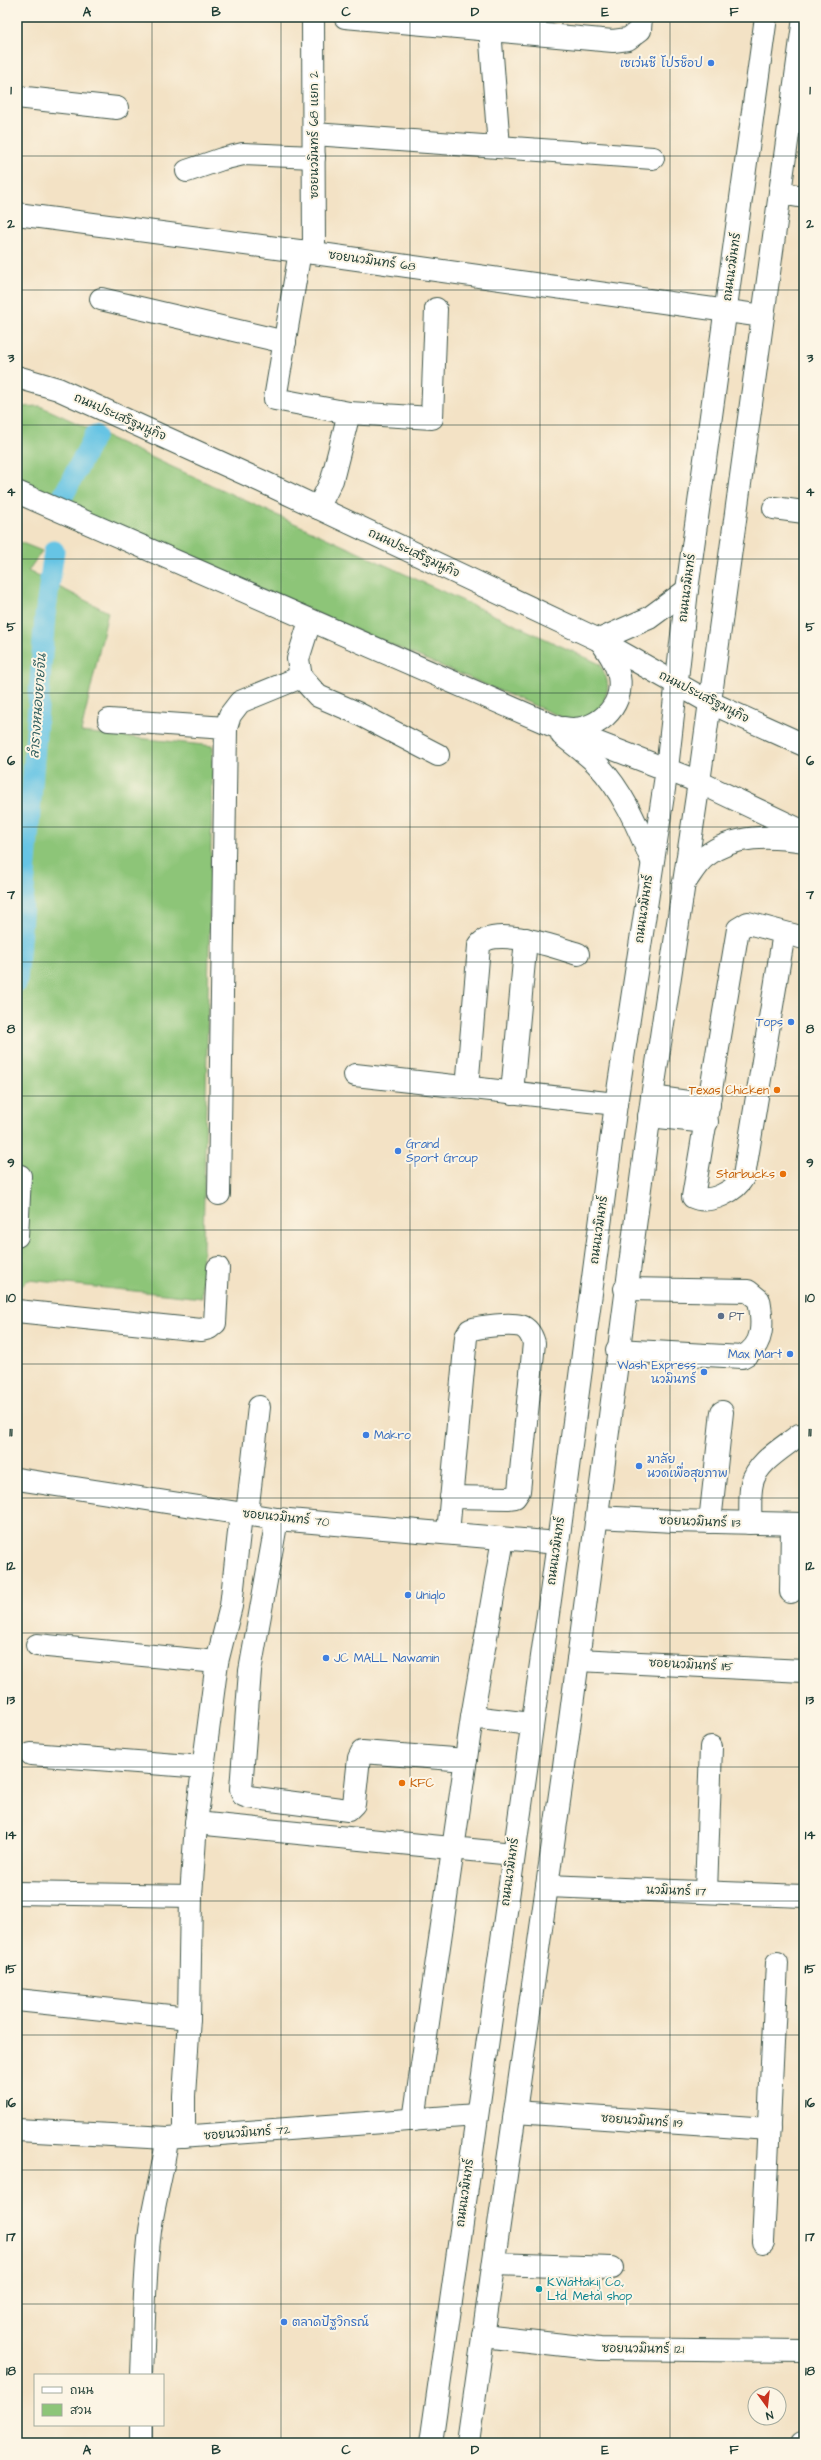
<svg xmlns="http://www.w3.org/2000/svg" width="821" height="2460" font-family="'Architects Daughter','Playpen Sans Thai',sans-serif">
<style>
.green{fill:#8dc578;stroke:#568156}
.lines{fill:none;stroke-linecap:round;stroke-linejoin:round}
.canal{stroke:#66c4e4;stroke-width:21}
.minor-casing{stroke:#3f564a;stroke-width:24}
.major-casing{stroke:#3f564a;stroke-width:24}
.minor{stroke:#fff;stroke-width:22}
.major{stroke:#fff;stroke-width:22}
.grid{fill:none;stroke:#1f3d34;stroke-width:1;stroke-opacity:0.55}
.shop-dot{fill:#3f7fe0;stroke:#fcf5e5;stroke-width:1.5}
.food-dot{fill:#e8710a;stroke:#fcf5e5;stroke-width:1.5}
.service-dot{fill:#5c6f8a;stroke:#fcf5e5;stroke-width:1.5}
.culture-dot{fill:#0f9aa8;stroke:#fcf5e5;stroke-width:1.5}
.labels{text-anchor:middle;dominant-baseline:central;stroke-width:4;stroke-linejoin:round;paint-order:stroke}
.shop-label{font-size:12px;fill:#366cbe;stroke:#fcf5e5;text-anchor:start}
.street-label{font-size:12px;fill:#1f3d34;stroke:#fcf5e5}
.food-label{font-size:12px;fill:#c56008;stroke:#fcf5e5;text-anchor:end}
.service-label{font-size:12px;fill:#4e5e75;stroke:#fcf5e5;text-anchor:start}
.culture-label{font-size:12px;fill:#0d838f;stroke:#fcf5e5;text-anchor:start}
.water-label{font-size:13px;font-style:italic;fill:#315f60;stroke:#fcf5e5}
.neatline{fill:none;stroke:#1f3d34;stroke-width:1.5}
.grid-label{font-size:13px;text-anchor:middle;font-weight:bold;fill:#1f3d34}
</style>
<rect width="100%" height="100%" fill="#fcf5e5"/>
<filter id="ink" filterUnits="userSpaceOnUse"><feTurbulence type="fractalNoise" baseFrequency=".025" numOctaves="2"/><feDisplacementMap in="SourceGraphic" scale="8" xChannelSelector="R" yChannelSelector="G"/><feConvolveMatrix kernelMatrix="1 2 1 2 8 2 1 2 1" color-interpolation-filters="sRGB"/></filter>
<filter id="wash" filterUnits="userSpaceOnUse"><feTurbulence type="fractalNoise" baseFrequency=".012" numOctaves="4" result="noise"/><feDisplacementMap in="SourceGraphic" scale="16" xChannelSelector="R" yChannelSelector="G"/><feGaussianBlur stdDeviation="0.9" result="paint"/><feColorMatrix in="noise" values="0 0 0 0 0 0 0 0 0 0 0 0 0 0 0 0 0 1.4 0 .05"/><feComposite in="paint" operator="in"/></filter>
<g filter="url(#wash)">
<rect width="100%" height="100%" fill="#f3e2c5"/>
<g class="green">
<path d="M40,406L600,664C612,688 608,686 601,710L573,722L17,486V407Z"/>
<path d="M17,541L42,551L28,571L108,612L81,732L213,746L202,1298L28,1280L17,1291Z"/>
</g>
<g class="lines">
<g class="canal">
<path d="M62,498L95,435"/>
<path d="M17,982L45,616L54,551"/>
</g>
</g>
</g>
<g filter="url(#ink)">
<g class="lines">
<defs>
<g id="minor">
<path d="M313,17L314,253"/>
<path d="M345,17L613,41L628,39L640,30L641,17"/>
<path d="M490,29L499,147"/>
<path d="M17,97L117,108"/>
<path d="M314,134L653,158"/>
<path d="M187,171L222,159L243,154L314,157"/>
<path d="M780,193L804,197"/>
<path d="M17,214L314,253L763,316"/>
<path d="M300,251L275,399L349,413L432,418L436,309"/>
<path d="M101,299L285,342"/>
<path d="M318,508L332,480L349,413"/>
<path d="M774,508L804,512"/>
<path d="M310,621L298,659L301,677L318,696L355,712L438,755"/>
<path d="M109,720L226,728L219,1194"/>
<path d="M226,728L230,715L240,702L301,677"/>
<path d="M784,933L744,1176C736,1191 710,1205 693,1197L738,929L748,923L804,938"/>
<path d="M355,1075L616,1104"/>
<path d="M467,1088L479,946C491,924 558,948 578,954"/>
<path d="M512,1093L526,939"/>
<path d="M652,1097L709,1105"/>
<path d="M649,1116L707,1122"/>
<path d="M17,1236L20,1176"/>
<path d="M17,1311L201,1330L209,1328L215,1323L218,1268"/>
<path d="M617,1350L742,1357C765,1346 763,1322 759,1300L748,1291L625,1289"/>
<path d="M17,1479L277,1519L558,1543"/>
<path d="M247,1514L259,1407"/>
<path d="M597,1517L674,1521L804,1524"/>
<path d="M277,1519L250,1671L241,1789L243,1795L248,1797L348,1810L354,1804L359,1758L362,1752L466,1760"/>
<path d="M710,1522L722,1412"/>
<path d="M750,1523C751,1510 749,1495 752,1483C757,1462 783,1448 799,1435"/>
<path d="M448,1533L466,1337L470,1330C481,1326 510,1323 521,1326C529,1329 532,1336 534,1343L519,1491L515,1497L508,1498L451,1497"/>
<path d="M791,1592L792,1524"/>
<path d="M37,1645L217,1662"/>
<path d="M578,1660L804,1671"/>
<path d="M472,1717L503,1539"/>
<path d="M31,1754L203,1767"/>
<path d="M196,1823L513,1854"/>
<path d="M547,1886L804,1896"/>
<path d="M706,1892L711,1747"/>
<path d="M17,1893L191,1896"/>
<path d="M17,2000L189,2018"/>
<path d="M515,2112L769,2129"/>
<path d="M414,2120L472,1717L531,1724"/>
<path d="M17,2130L167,2138L476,2115"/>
<path d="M184,2137V2096L189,2018L191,1896L196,1823L217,1662L231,1606L241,1514"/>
<path d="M763,2242L777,1963"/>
<path d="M494,2264L612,2268"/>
<path d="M483,2336L600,2349L804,2351"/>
<path d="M142,2375C144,2327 144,2279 150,2231C154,2200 164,2170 167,2138"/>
<path d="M141,2443V2425"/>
<path d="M802,2443H804"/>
</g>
<g id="major">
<path d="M17,377L58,389L261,481L599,640L709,702L804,745"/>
<path d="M17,492L549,724L699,782L804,832"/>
<path d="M599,640L649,618L687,590"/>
<path d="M564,728C594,734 625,708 619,676C616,663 609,653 602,643"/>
<path d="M562,735C573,744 586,753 596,763C623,791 637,825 652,861"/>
<path d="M683,885C690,876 697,862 706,856C734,834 771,836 804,841"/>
<path d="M431,2443L558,1543L616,1104L667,769L687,590L766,17"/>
<path d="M468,2443L564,1766L652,1097L699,782L804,18"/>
</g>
</defs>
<use href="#minor" class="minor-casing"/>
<use href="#major" class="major-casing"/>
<use href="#minor" class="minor"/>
<use href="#major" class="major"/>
</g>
</g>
<path class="grid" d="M152,17V2375M281,17V2443M410,17V2443M540,17V2443M670,17V2443M17,156H804M17,290H804M17,425H804M17,559H804M17,693H804M17,827H804M17,962H804M17,1096H804M17,1230H804M17,1364H804M17,1498H804M17,1633H804M17,1767H804M17,1901H804M17,2035H804M17,2170H804M17,2304H804M152,2425V2443"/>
<g class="shop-dot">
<circle cx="711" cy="63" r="4"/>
<circle cx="791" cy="1022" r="4"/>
<circle cx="398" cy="1151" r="4"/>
<circle cx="790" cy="1354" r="4"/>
<circle cx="704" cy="1372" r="4"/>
<circle cx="366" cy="1435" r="4"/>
<circle cx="639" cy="1466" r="4"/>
<circle cx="408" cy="1595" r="4"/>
<circle cx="326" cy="1658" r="4"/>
<circle cx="284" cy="2322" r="4"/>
</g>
<g class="food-dot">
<circle cx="777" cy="1090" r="4"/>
<circle cx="783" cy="1174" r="4"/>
<circle cx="402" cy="1783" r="4"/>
</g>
<circle class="service-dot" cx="721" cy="1316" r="4"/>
<circle class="culture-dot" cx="539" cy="2289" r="4"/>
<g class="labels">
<g class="shop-label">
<text x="703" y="63" text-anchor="end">เซเว่นซี โปรช็อป</text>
<text x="783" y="1022" text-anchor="end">Tops</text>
<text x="406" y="1144">Grand<tspan x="406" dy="14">Sport Group</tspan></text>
<text x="782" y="1354" text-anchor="end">Max Mart</text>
<text x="696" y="1365" text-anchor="end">Wash Express<tspan x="696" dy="14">นวมินทร์</tspan></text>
<text x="374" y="1435">Makro</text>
<text x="647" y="1459">มาลัย<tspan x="647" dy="14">นวดเพื่อสุขภาพ</tspan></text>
<text x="416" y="1595">Uniqlo</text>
<text x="334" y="1658">JC MALL Nawamin</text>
<text x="292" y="2322">ตลาดปัฐวิกรณ์</text>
</g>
<g class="street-label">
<text transform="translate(314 135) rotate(-90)">ซอยนวมินทร์ 68 แยก 2</text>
<text transform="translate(372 261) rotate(8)">ซอยนวมินทร์ 68</text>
<text transform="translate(732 267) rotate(-82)">ถนนนวมินทร์</text>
<text transform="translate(120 417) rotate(24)">ถนนประเสริฐมนูกิจ</text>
<text transform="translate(414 553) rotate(25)">ถนนประเสริฐมนูกิจ</text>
<text transform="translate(687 588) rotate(-83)">ถนนนวมินทร์</text>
<text transform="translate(704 697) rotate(27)">ถนนประเสริฐมนูกิจ</text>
<text transform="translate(644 909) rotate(-82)">ถนนนวมินทร์</text>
<text transform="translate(599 1230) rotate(-82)">ถนนนวมินทร์</text>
<text transform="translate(286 1518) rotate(6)">ซอยนวมินทร์ 70</text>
<text transform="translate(700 1522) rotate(2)">ซอยนวมินทร์ 113</text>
<text transform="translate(556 1551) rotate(-82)">ถนนนวมินทร์</text>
<text transform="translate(691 1665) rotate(3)">ซอยนวมินทร์ 115</text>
<text transform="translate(510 1872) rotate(-82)">ถนนนวมินทร์</text>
<text transform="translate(676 1891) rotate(2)">นวมินทร์ 117</text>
<text transform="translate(642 2121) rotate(4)">ซอยนวมินทร์ 119</text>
<text transform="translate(247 2133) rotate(-4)">ซอยนวมินทร์ 72</text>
<text transform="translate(465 2193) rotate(-82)">ถนนนวมินทร์</text>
<text transform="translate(643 2349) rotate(1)">ซอยนวมินทร์ 121</text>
</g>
<g class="food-label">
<text x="769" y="1090">Texas Chicken</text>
<text x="775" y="1174">Starbucks</text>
<text x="410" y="1783" text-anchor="start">KFC</text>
</g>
<g class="service-label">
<text x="729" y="1316">PT</text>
</g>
<g class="culture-label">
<text x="547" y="2282">K.Wattakij Co.,<tspan x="547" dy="14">Ltd. Metal shop</tspan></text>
</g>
<g class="water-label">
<text transform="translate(38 706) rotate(-86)">ลำรางหนองยายจีน</text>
</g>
</g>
<rect width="821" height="2460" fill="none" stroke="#fcf5e5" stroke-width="44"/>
<rect x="34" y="2374" width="130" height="52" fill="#fcf5e5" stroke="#a4ab9e"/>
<rect x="42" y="2387" width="20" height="6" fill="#ffffff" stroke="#a4ab9e"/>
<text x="70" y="2394" font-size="12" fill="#1f3d34">ถนน</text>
<rect x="42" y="2404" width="20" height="12" fill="#8dc578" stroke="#a4ab9e"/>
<text x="70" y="2414" font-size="12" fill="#1f3d34">สวน</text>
<g transform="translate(767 2406) rotate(165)"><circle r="19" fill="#fcf5e5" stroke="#a4ab9e"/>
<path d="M0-3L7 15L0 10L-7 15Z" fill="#c8321e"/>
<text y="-6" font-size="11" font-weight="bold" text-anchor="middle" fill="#1f3d34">N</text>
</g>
<rect x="22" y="22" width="777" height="2416" class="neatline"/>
<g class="grid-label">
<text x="87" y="16">A</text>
<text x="216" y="16">B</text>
<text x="346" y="16">C</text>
<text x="475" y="16">D</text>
<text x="605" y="16">E</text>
<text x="734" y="16">F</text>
<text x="11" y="94">1</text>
<text x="810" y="94">1</text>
<text x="11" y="228">2</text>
<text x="810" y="228">2</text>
<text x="11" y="362">3</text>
<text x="810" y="362">3</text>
<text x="11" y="496">4</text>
<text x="810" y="496">4</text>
<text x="11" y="631">5</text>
<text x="810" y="631">5</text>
<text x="11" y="765">6</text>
<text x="810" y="765">6</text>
<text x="11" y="899">7</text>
<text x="810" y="899">7</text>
<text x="11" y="1033">8</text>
<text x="810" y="1033">8</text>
<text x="11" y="1167">9</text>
<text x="810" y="1167">9</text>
<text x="11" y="1302">10</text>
<text x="810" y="1302">10</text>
<text x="11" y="1436">11</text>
<text x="810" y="1436">11</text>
<text x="11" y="1570">12</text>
<text x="810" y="1570">12</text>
<text x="11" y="1704">13</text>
<text x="810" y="1704">13</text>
<text x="11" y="1839">14</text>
<text x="810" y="1839">14</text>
<text x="11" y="1973">15</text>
<text x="810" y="1973">15</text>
<text x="11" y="2107">16</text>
<text x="810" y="2107">16</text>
<text x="11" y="2241">17</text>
<text x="810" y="2241">17</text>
<text x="11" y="2375">18</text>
<text x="810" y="2375">18</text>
<text x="87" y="2454">A</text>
<text x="216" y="2454">B</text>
<text x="346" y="2454">C</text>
<text x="475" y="2454">D</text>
<text x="605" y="2454">E</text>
<text x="734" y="2454">F</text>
</g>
</svg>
